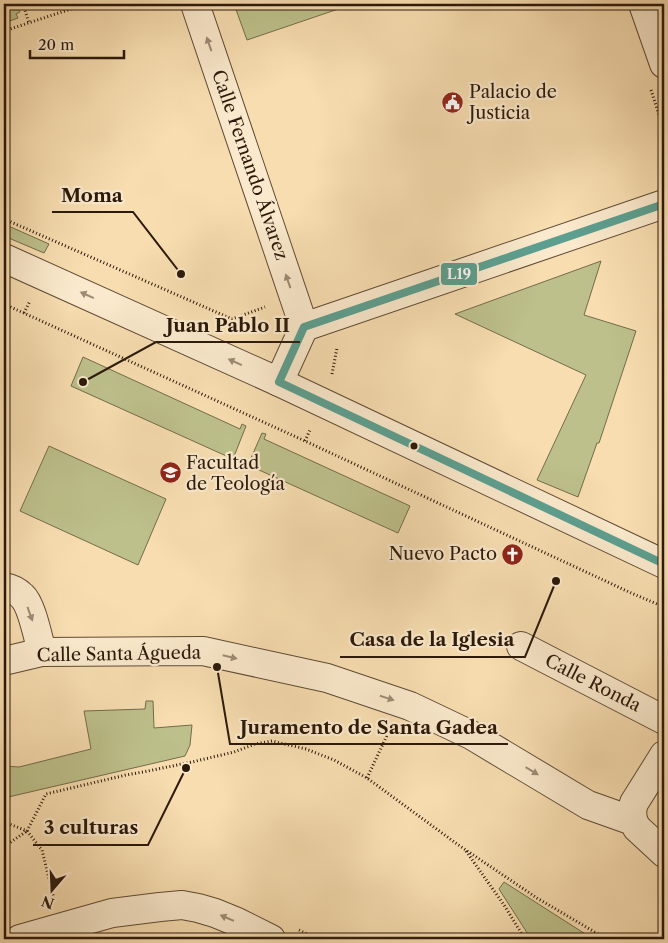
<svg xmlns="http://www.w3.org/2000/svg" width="668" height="943" font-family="'Libre Caslon Text',serif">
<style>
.green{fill:#bdc08b;stroke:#746c4a}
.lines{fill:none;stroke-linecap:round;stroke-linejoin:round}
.minor-casing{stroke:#5f4a34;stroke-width:30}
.path{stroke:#2c190a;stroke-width:3;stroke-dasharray:1 2.5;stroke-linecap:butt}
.minor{stroke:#fae9cc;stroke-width:28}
.bus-1-casing{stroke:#fae9cc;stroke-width:11}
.bus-1{stroke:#5c9f90;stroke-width:8}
.oneway{fill:#9d8b75}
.bus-dot{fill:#2c190a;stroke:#fae9cc;stroke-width:2}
.labels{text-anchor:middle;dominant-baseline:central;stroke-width:4.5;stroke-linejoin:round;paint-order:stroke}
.poi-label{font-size:18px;fill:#2c190a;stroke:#fae9cc;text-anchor:start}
.street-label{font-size:18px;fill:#2c190a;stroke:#fae9cc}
.leader{fill:none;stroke:#2c190a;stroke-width:2}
.callout-dot{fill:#2c190a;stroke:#fae9cc;stroke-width:2}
.callout-label{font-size:19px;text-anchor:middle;font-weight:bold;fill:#2c190a;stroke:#fae9cc;stroke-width:4.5;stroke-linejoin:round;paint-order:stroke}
.line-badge{stroke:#fae9cc;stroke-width:2}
.badge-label{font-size:14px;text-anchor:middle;font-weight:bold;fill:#fff}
</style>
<rect width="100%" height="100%" fill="#f7ddb0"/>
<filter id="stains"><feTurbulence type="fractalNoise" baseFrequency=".004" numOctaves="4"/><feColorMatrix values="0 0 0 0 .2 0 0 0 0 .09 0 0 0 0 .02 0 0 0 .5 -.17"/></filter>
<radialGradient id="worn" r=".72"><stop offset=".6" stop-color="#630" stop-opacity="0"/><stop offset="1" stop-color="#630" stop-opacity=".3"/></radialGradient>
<g class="green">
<path d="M234,4H353L247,40Z"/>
<path d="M17,7L20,12L16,14L18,18L4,23V11Z"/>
<path d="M4,224L49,244L44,253L4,236Z"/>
<path d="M601,261L584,315L636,331L599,443H597L578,497L537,480L586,375L455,314Z"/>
<path d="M83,357L240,429L242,424L246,426L233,459L71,386Z"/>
<path d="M262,433L266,434L264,439L410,506L398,533L248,465Z"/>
<path d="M49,446L166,499L138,565L20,511Z"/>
<path d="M146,701H153L154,728L192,725L190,745L185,756L4,798V766L19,767L91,749L84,711L145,709Z"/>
<path d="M504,882L590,937L591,939H531L499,889Z"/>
</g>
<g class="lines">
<defs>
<g id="minor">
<path d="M195,4L304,327"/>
<path d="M643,4L664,64"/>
<path d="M4,258L279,382L664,564"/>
<path d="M279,382L304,327L664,204"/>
<path d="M4,587C10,588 17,591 22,596C32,605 38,638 42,652"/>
<path d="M521,646L664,720"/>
<path d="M4,661L42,652L203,651L327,678L410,706L471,735L588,805L633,821L637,828L664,853"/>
<path d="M633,821L632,811L634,803L664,755"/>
<path d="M20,939L112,913L160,907L182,905L198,908L215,913L237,922L271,939"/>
</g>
</defs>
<use href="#minor" class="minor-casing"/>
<g class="path">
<path d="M23,4L29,23"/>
<path d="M4,31L86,4"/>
<path d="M651,90L664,130"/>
<path d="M4,219L232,319L265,307"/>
<path d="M4,304L305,441L629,592L664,607"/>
<path d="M24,313L30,301"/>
<path d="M332,374L337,348"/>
<path d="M305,441L310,430"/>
<path d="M367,778L390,729"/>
<path d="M4,822L27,831"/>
<path d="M27,831L46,794L126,775L143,772L192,762L234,752L255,744L272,741L306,749L334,760L367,778L457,844L537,898L598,934L612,939"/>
<path d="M27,831L42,850L54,899"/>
<path d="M4,844H8L27,831"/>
<path d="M466,851L504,905L525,939"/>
<path d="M299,930L317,939"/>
</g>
<use href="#minor" class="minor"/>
<defs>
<path id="bus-1" d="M664,204L304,327L279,382L664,564"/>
</defs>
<use href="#bus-1" class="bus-1-casing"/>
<use href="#bus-1" class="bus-1"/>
</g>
<defs><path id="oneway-solid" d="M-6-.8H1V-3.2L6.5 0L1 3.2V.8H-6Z" transform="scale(1.25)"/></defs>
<g class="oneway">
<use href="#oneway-solid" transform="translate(209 44) rotate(-109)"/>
<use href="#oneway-solid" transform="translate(288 281) rotate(-109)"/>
<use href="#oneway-solid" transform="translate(87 295) rotate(-156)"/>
<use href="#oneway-solid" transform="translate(235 362) rotate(-156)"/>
<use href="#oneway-solid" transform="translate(30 614) rotate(70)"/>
<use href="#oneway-solid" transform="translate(230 657) rotate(13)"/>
<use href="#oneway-solid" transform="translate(387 698) rotate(18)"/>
<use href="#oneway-solid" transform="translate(532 771) rotate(31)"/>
<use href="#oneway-solid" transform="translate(227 918) rotate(-157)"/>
</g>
<defs>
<symbol id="civic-disc" viewBox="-11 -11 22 22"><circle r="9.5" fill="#8f2418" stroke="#fae9cc"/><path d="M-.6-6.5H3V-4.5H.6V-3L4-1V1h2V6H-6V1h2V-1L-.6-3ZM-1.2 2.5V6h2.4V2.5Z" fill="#fff"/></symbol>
<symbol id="university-disc" viewBox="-11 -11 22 22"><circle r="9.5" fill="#8f2418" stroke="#fae9cc"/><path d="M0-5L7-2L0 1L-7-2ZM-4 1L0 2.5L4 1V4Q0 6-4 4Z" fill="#fff"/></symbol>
<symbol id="church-disc" viewBox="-11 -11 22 22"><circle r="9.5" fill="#8f2418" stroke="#fae9cc"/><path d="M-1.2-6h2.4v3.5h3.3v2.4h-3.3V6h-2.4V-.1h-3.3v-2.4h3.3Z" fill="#fff"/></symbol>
</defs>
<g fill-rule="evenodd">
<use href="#civic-disc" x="440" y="90" width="25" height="25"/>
<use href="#university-disc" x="158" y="460" width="25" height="25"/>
<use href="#church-disc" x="500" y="542" width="25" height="25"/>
</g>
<circle class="bus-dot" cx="414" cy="446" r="4.5"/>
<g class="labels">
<g class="poi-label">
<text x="469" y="92">Palacio de<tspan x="469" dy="21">Justicia</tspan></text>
<text x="186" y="463">Facultad<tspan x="186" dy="21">de Teología</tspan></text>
<text x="497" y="554" text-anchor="end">Nuevo Pacto</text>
</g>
<g class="street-label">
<text transform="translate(250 165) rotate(71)">Calle Fernando Álvarez</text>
<text transform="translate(119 654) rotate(-1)">Calle Santa Águeda</text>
<text transform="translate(593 683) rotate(27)">Calle Ronda</text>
</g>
</g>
<path class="leader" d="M181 274L133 212H52M83 382L156 342H300M556 581L525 657H340M217 667L230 744H508M186 768L148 845H33"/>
<g class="callout-dot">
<circle cx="181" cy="274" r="5"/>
<circle cx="83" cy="382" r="5"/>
<circle cx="556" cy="581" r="5"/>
<circle cx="217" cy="667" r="5"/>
<circle cx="186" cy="768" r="5"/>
</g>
<g class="callout-label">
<text x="92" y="202">Moma</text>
<text x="228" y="332">Juan Pablo II</text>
<text x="432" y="646">Casa de la Iglesia</text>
<text x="369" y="734">Juramento de Santa Gadea</text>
<text x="91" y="834">3 culturas</text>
</g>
<rect class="line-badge" x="440" y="262" width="38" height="24" rx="5" fill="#5c9f90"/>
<g class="badge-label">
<text x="459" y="279">L19</text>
</g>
<rect width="668" height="943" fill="none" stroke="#f7ddb0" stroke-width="20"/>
<rect x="5" y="5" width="658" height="933" fill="none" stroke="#2c190a" stroke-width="2.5"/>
<rect x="10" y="10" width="648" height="923" fill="none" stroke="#2c190a"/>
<g transform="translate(52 890) rotate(199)" stroke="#fae9cc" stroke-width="4" paint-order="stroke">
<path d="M0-4L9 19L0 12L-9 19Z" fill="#2c190a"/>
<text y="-8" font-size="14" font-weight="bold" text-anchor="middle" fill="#2c190a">N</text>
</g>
<path d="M30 50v8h94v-8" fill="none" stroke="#2c190a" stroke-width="2.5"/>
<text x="38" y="50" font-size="15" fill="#2c190a" stroke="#fae9cc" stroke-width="4" paint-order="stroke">20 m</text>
<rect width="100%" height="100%" filter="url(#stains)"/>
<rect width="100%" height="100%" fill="url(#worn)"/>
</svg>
